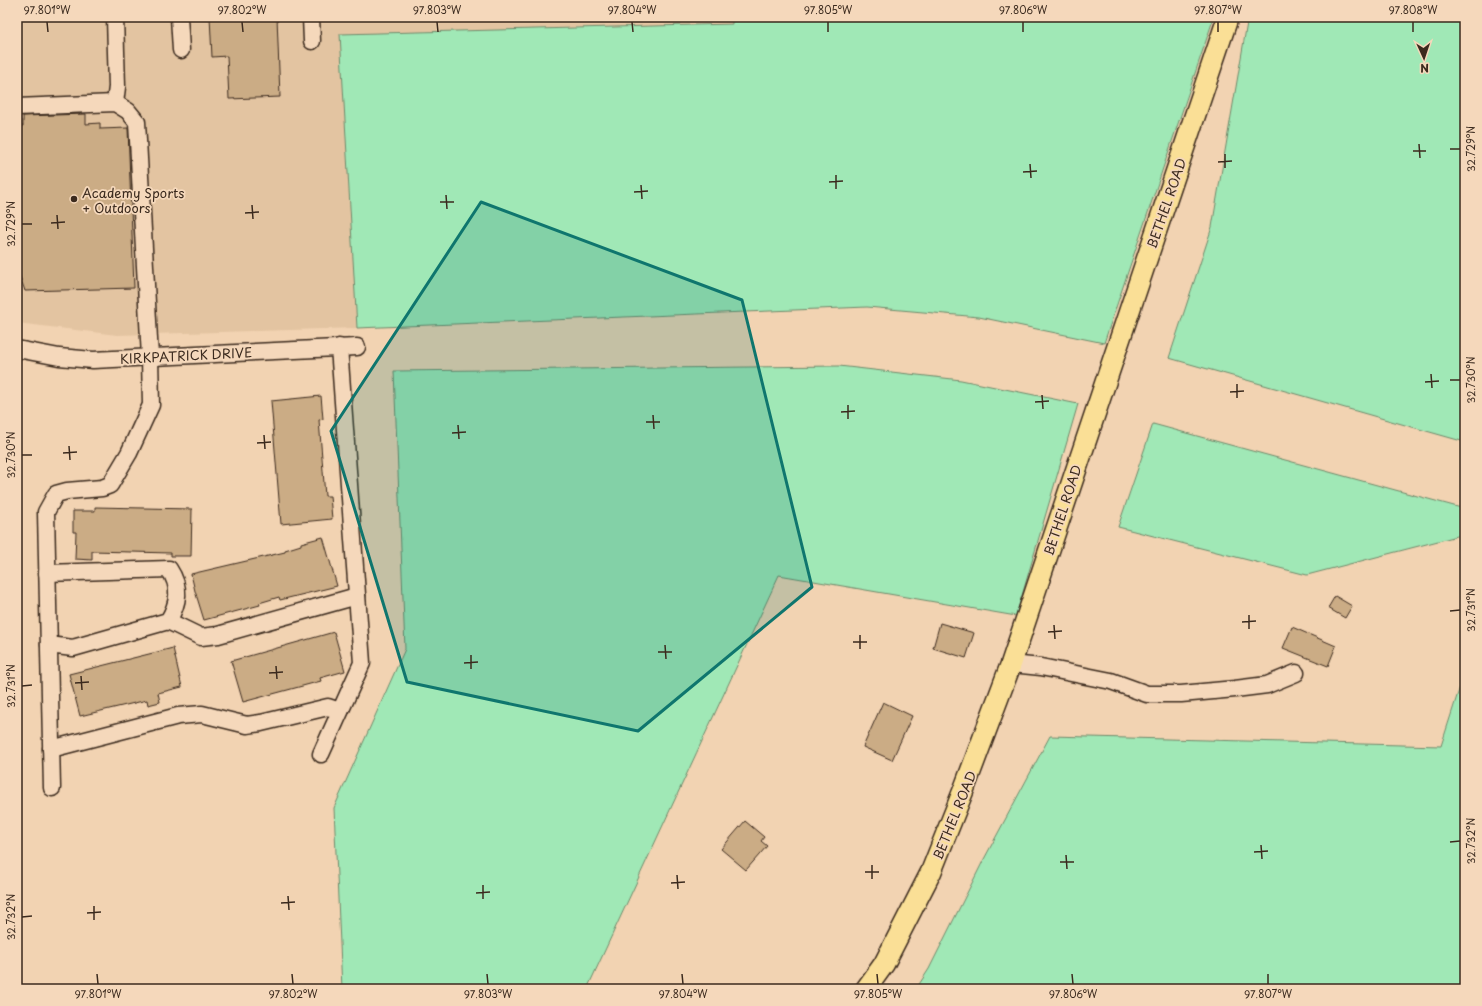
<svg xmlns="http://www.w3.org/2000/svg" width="1482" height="1006" font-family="'Playpen Sans',sans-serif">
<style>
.built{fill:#e3c4a1}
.green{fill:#a0e8b6;stroke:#6e896a}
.building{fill:#cbac85;stroke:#3b2a1e}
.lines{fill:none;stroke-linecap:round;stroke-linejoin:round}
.minor-casing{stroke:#3b2a1e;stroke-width:19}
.major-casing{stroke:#3b2a1e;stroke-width:23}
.minor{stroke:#f5d8bb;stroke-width:16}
.major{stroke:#fadf96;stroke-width:20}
.marked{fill:#0f766e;fill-opacity:0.2;stroke:#0f766e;stroke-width:3;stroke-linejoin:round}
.ticks{fill:none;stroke:#3b2a1e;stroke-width:1.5}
.poi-dot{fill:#3b2a1e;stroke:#f5d8bb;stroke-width:1.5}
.labels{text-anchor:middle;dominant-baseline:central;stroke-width:3.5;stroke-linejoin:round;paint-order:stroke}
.poi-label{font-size:13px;fill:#3b2a1e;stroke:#f5d8bb;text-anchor:start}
.street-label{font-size:13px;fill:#3b2a1e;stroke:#f5d8bb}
.neatline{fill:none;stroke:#3b2a1e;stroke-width:1.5}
.ticks-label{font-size:10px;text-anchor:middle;fill:#3b2a1e}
</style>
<rect width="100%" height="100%" fill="#f2d3b2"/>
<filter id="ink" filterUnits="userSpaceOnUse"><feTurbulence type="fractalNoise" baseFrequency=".025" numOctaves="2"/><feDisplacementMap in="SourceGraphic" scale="8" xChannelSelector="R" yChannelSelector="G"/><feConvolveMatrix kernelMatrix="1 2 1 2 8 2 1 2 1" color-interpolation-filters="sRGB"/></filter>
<g filter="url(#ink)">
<path class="built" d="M17,17H732V24L340,34L357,328L117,335L17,323Z"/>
<g class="green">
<path d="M732,17H1214L1104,343L979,317L867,307L357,328L340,34L732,24Z"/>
<path d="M1248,17H1465V442L1169,358L1212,227Z"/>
<path d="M839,366L961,380L1078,404L1016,616L779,575L587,989H342L334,808L405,649L394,371Z"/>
<path d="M1153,424L1465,509V534L1307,575L1118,527Z"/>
<path d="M1465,671V989H916L929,969L983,861L1050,736L1441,746Z"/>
</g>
<g class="building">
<path d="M210,17H277L280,97L229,99L227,56L212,57Z"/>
<path d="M86,114V124L100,123V129L128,128L134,288L25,291L17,268V126H23V116Z"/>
<path d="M321,396L323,419L319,420L325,496H330L332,519L281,524L271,401Z"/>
<path d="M95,507L192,509L191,556H171V553L92,551V560L75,559L76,532H73V511H95Z"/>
<path d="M323,537L337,586L280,600L279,597L259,603L260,605L204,620L195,591L191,574L285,552V550L301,545V543Z"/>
<path d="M1335,596L1352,606L1345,618L1328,608Z"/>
<path d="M940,623L974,633L966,658L933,648Z"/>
<path d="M1292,627L1336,646L1328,666L1283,648Z"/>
<path d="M334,632L345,671L320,678L321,681L243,702L231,661Z"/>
<path d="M173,648L182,687L158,693L160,702L148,705L147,700L80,716L69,674Z"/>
<path d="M883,702L912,716L892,760L863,747Z"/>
<path d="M745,821L764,837L761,841L767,846L746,870L721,849Z"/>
</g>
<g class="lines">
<defs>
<g id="minor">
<path d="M115,17L117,87L115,103"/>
<path d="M179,17L181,50"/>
<path d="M311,17L312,41"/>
<path d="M17,107L115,103L128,111L137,122L150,357L151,405L129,453L110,485L102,488L67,491L56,494L46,512L52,788"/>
<path d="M17,349L59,357L93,360L357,347"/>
<path d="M47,573L169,569C181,587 179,603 168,621L73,648L49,645"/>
<path d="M168,621L201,637L218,635L357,596"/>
<path d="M1011,664L1041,667L1111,681L1147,694H1181L1235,689L1267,685L1296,673"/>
<path d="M51,749L178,716L202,714L247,725L261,723L328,707L340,711"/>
<path d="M321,754L362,663L339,347"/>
</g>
<path id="major" d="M866,989L884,964L931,872L964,789L1011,664L1228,17"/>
</defs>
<use href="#minor" class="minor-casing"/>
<use href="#major" class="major-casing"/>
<use href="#minor" class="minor"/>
<use href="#major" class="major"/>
</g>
</g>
<path class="marked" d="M481,202L742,300L812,587L638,731L407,682L331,431Z"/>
<path class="ticks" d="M47,22L48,32M242,22L243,32M437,22L438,32M632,22L633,32M828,22V32M1023,22V32M1218,22V32M1413,22V32M1419,144L1420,158M1450,149H1460M1413,151H1426M1225,154V168M1218,162L1232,161M1030,164L1031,178M1023,172L1037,171M836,175V189M829,182L843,181M641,185L642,199M634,192L648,191M446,195L447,209M440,202H454M252,205L253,219M245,213L259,212M57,215L58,229M51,223L65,222M22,224H32M1431,374L1432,388M1450,380H1460M1425,382L1439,381M1237,384V398M1230,392L1244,391M1042,395L1043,409M1035,402L1049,401M848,405V419M841,412L855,411M653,415L654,429M646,422H660M458,425L459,439M452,433L466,432M264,435L265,449M257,443L271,442M69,446L70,460M63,453L77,452M22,455H32M1450,611L1460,610M1249,615V629M1242,622L1256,621M1054,625L1055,639M1048,632L1062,631M860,635V649M853,642H867M665,645L666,659M658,652H672M471,655V669M464,663L478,662M276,666L277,679M269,673L283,672M81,676L82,690M75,683L89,682M22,686L32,685M1450,842L1460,841M1261,845L1262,859M1254,852L1268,851M1066,855L1067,869M1060,862H1074M872,865V879M865,872H879M677,875L678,889M671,883L685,882M483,885V899M476,893L490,892M288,896L289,910M281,903L295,902M94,906V920M87,913L101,912M22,917L32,916M97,974L98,984M292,974L293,984M487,974L488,984M682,974L683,984M877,974L878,984M1072,974L1073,984M1268,974V984"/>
<circle class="poi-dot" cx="74" cy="199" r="4"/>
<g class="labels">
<g class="poi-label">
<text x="82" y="192">Academy Sports<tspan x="82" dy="15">+ Outdoors</tspan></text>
</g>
<g class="street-label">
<text transform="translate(1166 203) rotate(-71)">BETHEL ROAD</text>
<text transform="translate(186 355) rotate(-3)">KIRKPATRICK DRIVE</text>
<text transform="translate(1062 510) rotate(-72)">BETHEL ROAD</text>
<text transform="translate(954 815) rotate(-68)">BETHEL ROAD</text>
</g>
</g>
<rect width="1482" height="1006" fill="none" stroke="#f5d8bb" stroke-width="44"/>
<g transform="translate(1424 58) rotate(177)" stroke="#f5d8bb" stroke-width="3" paint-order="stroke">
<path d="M0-3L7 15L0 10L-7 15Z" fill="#3b2a1e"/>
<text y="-6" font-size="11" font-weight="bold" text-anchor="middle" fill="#3b2a1e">N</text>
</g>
<rect x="22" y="22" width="1438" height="962" class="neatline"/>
<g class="ticks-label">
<text x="47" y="14">97.801°W</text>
<text x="242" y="14">97.802°W</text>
<text x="437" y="14">97.803°W</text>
<text x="632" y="14">97.804°W</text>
<text x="828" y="14">97.805°W</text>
<text x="1023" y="14">97.806°W</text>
<text x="1218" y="14">97.807°W</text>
<text x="1413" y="14">97.808°W</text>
<text transform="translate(1471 149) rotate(-90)" y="4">32.729°N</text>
<text transform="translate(11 224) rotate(-90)" y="4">32.729°N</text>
<text transform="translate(1471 380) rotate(-90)" y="4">32.730°N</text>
<text transform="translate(11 455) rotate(-90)" y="4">32.730°N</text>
<text transform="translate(1471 610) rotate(-90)" y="4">32.731°N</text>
<text transform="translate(11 686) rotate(-90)" y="4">32.731°N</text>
<text transform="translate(1471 841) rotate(-90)" y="4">32.732°N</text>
<text transform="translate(11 917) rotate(-90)" y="4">32.732°N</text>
<text x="98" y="998">97.801°W</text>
<text x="293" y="998">97.802°W</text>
<text x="488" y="998">97.803°W</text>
<text x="683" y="998">97.804°W</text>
<text x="878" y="998">97.805°W</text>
<text x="1073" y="998">97.806°W</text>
<text x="1268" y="998">97.807°W</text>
</g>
</svg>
